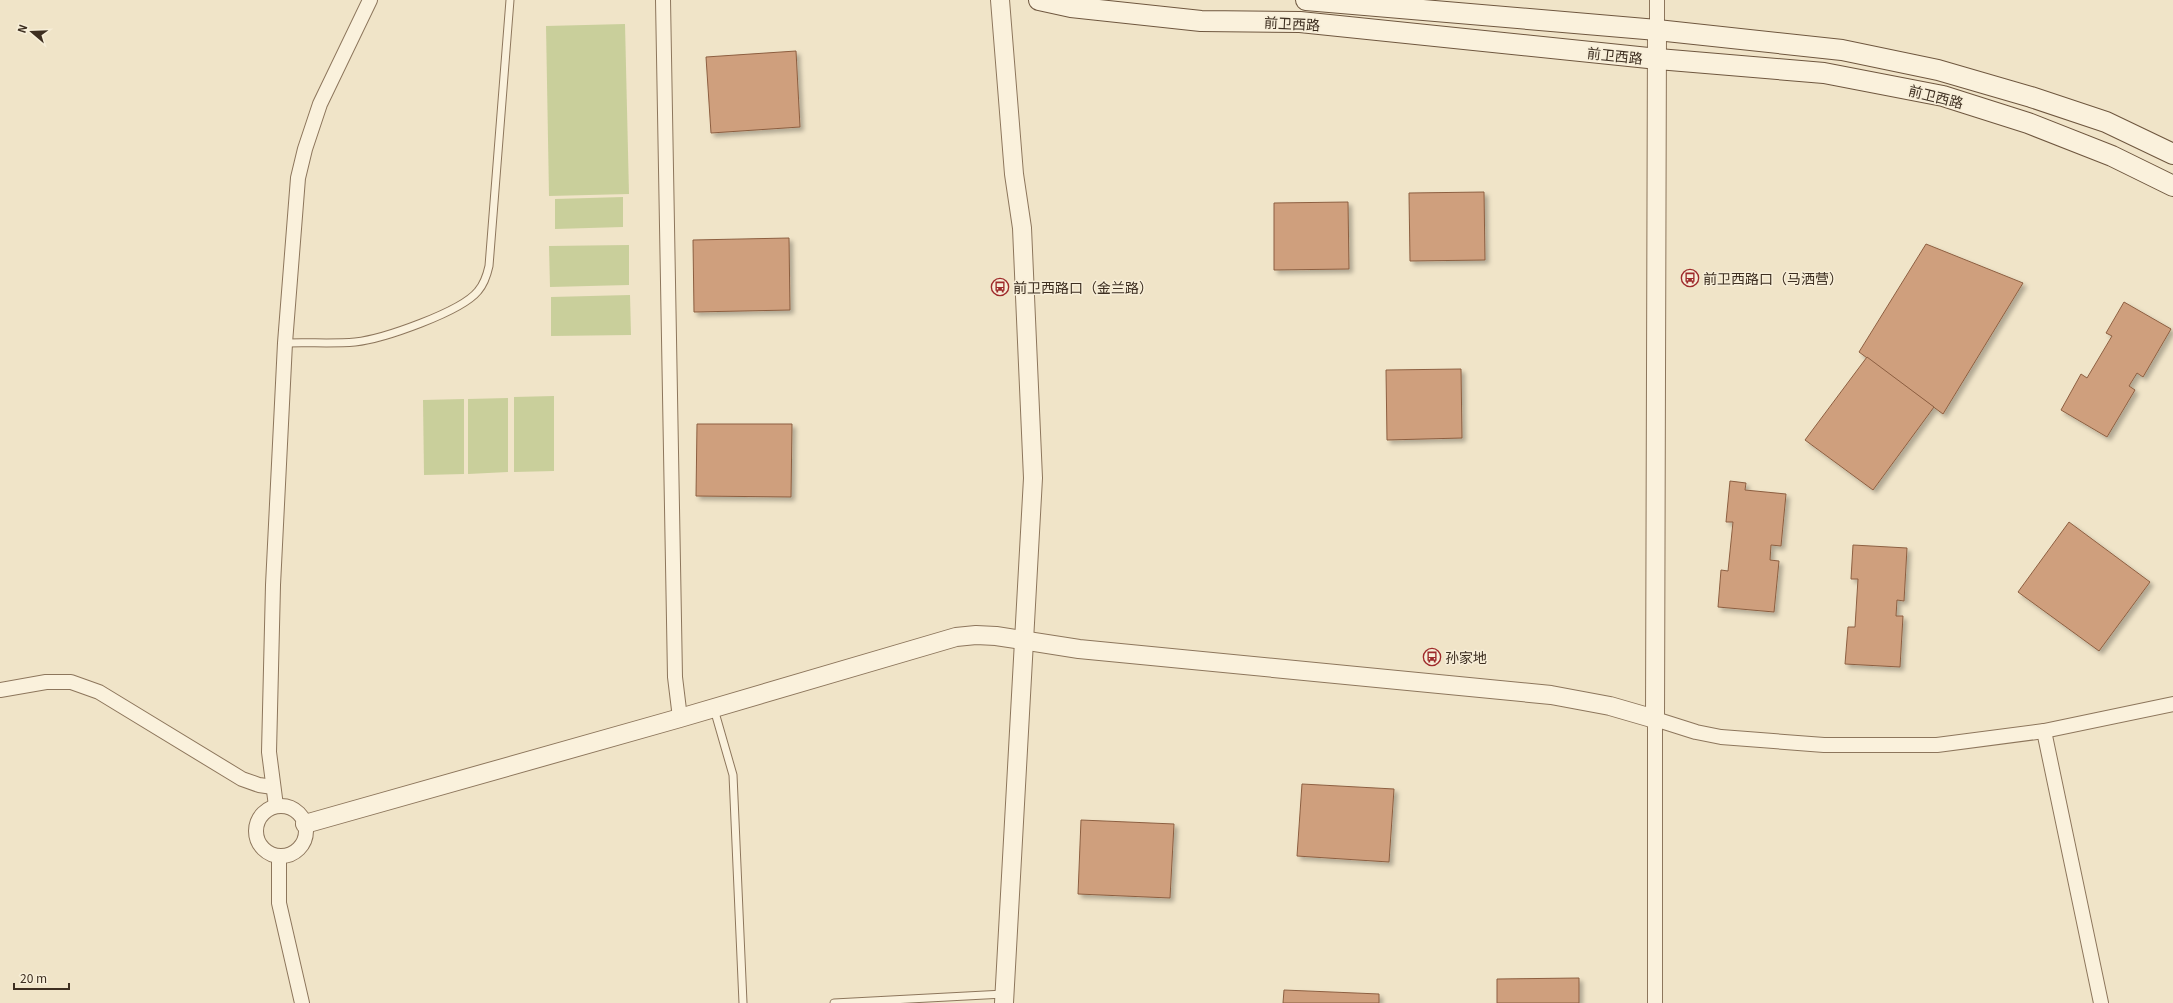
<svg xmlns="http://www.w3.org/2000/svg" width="2173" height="1003" font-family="Georgia,'Noto Sans SC',serif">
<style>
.green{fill:#c9cf9b}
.building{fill:#cf9f7d;stroke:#8d5f41;filter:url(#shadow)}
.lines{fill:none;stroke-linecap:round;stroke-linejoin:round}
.service-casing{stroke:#8d765c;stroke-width:9}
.minor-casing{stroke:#8d765c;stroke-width:16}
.tertiary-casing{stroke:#8d765c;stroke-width:20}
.secondary-casing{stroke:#6f573f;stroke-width:22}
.service{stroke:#faf1dc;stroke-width:7}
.minor{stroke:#faf1dc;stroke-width:14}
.tertiary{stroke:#faf1dc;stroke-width:18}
.secondary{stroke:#faf1dc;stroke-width:20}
.labels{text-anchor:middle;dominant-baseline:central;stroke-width:3;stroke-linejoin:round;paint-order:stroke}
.street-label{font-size:14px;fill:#3d2e20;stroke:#f7eed8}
.poi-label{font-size:14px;fill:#3d2e20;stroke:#f7eed8;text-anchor:start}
</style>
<defs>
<filter id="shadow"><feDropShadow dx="3.5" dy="3.5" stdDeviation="2" flood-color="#0004"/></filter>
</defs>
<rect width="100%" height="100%" fill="#f0e4c8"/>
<g class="green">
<path d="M625,24L629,194L549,196L546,26Z"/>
<path d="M623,197V227L555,229V199Z"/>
<path d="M629,245V285L550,287L549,246Z"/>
<path d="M630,295L631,335L551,336V297Z"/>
<path d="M554,396V471L514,472V397Z"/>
<path d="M508,398V472L468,474V399Z"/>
<path d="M464,399V474L424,475L423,400Z"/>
</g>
<g class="building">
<path d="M796,51L800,127L711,133L706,57Z"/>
<path d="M1484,192L1485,260L1410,261L1409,193Z"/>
<path d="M1348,202L1349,269L1274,270V203Z"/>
<path d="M789,238L790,310L694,312L693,240Z"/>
<path d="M1926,244L2023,283L1943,414L1859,352Z"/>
<path d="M2124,302L2171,329L2143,377L2137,373L2129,386L2135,390L2107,437L2061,410L2081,374L2087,378L2112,336L2106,333Z"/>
<path d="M1867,357L1934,407L1873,490L1805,440Z"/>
<path d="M1461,369L1462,438L1387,440L1386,370Z"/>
<path d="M697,424H792L791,497L696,496Z"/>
<path d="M1730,481L1746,483L1745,490L1786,494L1781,546L1771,545L1770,560L1779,561L1774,612L1718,607L1721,570L1728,571L1733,522H1726Z"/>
<path d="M2069,522L2150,582L2099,651L2018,592Z"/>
<path d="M1853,545L1907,548L1904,601L1897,600L1896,616H1903L1900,667L1845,664L1848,627H1855L1858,579H1851Z"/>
<path d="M1302,784L1394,789L1389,862L1297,856Z"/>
<path d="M1081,820L1174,824L1170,898L1078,894Z"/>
<path d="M1579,978V1003H1497V979Z"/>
<path d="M1284,990L1379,994V1003H1283Z"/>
</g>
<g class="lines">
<defs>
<g id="service">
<path d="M285,343C308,342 332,344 355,342C383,339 461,312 478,291C484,284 487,275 489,266L510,0"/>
<path d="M714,709L733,775L743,1003"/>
<path d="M834,1003L1004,994"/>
</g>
<g id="minor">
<path d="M663,0L675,677L680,718"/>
<path d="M1657,30V0"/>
<path d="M0,690L46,682H71L99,692L242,779L259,785L273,787"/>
<path d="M2044,731L2101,1003"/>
<path d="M276,806L269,752L273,585L285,343L298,178L305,149L320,104L370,0"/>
<circle cx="281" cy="831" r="25"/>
<path d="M279,856V903L302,1003"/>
<path d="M1655,1003V719L1696,732L1721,737L1824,745H1937L2044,731L2173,704"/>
</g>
<g id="tertiary">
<path d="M1000,0L1014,174L1022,228L1033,478L1004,1003"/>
<path d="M305,824L680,718L956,637L976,635L996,636L1079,649L1551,695L1610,706L1655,719L1657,30"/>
</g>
<g id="secondary">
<path d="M1039,0L1071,7L1201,21L1300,22L1658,59L1824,73L1943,96L2028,123L2112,156L2173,186"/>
<path d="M1306,0L1657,30L1842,50L1938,70L2031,97L2106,122L2173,154"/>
</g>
</defs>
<use href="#service" class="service-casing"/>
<use href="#minor" class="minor-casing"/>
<use href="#tertiary" class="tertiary-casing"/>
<use href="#secondary" class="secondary-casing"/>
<use href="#service" class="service"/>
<use href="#minor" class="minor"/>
<use href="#tertiary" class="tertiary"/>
<use href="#secondary" class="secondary"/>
</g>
<defs>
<symbol id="bus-ring" viewBox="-11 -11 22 22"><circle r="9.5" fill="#f7eed8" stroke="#9e2a2b" stroke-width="1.5"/><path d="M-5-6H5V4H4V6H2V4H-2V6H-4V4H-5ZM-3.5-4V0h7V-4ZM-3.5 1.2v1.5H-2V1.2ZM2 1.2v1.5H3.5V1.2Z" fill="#9e2a2b"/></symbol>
</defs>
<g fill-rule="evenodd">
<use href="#bus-ring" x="1680" y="268" width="20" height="20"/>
<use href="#bus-ring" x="990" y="277" width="20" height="20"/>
<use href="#bus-ring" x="1422" y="647" width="20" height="20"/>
</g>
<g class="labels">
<g class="street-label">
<text transform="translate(1292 23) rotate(3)">前卫西路</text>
<text transform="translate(1615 55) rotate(6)">前卫西路</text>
<text transform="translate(1936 96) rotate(14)">前卫西路</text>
</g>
<g class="poi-label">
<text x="1703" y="278">前卫西路口（马洒营）</text>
<text x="1013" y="287">前卫西路口（金兰路）</text>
<text x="1445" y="657">孙家地</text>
</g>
</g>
<g transform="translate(32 32) rotate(289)" stroke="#f7eed8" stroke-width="3" paint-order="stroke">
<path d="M0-3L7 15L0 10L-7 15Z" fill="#3d2e20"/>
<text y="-6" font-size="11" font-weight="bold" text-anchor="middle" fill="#3d2e20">N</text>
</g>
<path d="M14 983v6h55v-6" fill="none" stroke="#3d2e20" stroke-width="2"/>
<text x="20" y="983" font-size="12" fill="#3d2e20" stroke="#f7eed8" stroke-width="3" paint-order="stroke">20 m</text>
</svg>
